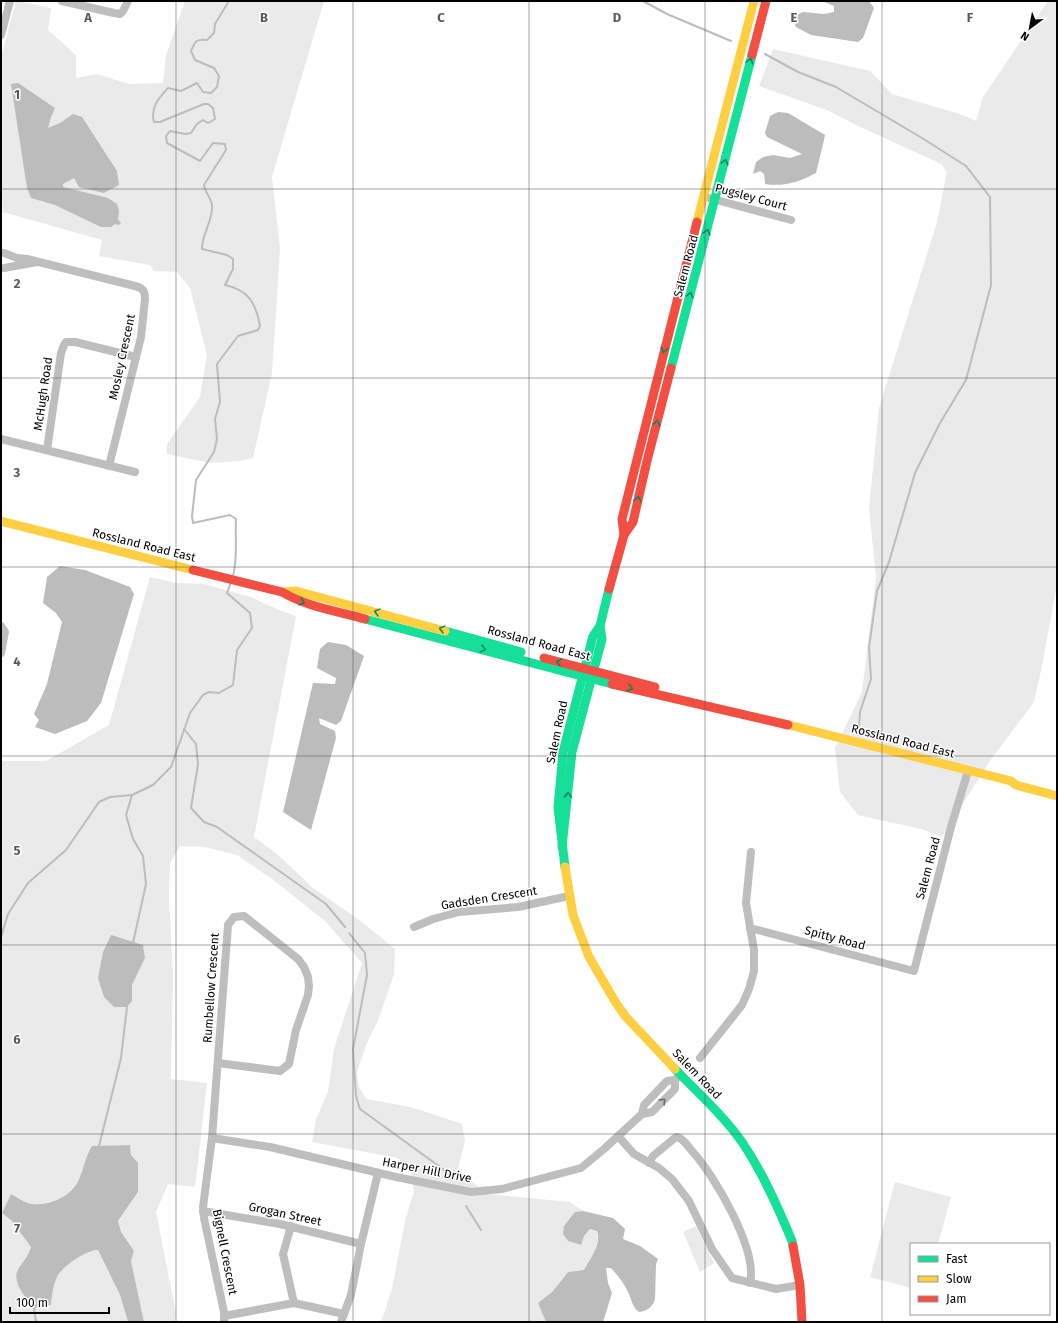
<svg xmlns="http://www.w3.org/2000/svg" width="1058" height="1323" font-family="'Fira Sans',sans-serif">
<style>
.green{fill:#eaeaea;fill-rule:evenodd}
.water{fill:#bcbcbc}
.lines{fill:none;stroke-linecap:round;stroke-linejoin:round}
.stream{stroke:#bcbcbc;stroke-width:2}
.street{stroke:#bebebe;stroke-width:8}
.fast{stroke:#16e098;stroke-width:9}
.slow{stroke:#ffcf43;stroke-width:9}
.jam{stroke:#f24e42;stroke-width:9}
.oneway{stroke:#0d865b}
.oneway2{stroke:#686868}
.grid{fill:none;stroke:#595959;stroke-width:1;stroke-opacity:0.55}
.labels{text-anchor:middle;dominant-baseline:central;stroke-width:3;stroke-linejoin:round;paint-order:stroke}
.street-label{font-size:12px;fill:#000;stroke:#fff}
.grid-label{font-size:13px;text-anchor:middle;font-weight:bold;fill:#595959;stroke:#fff;stroke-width:3;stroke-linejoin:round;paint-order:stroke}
</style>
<rect width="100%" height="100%" fill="#fff"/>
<g class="green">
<path d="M16,1L51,8L48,30L76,55V78L97,74L129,84L163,83L166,55L185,1H324L272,177L280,248L272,373L253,458L239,461L210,463L167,454V444L200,397L207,355L190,288L177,272L154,271L150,265L99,256L102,240L3,212L1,182V57Z"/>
<path d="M1048,1H1057V584L1042,666L1034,702L989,762L942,837L921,829L858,815L840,792L835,748L862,692L876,578L869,508L879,408L937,222L947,172L941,164L856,125L829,111L759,86L773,49L870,71L892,94L963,115L976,121L983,97Z"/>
<path d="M150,577L176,583L204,584L251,597L277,609L296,616L254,837L277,854L312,887L362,922L395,949L394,974L379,1018L366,1045L357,1072L359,1087L366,1099L411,1107L462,1124L465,1141L458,1169L486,1194L570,1202L583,1211L574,1212L568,1241L580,1245L584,1236L590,1229L597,1231C601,1243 590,1259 584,1270L568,1272L552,1292L538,1303L546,1322H381L392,1289L405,1221L414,1191L410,1171L398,1158L312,1142L316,1119L328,1092L334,1049L362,963L325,921L272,879L237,855L205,847L180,846L170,863L169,898L173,974L171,1079L207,1083L195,1187L168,1184L156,1212L176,1313L175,1322H144L131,1261L133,1251L121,1232L118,1221L138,1192V1163L131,1155L130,1145L92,1146C85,1157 84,1169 78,1180C71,1197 46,1208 28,1203C23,1201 17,1197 12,1194L11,1220L31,1247L29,1255L17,1272L51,1305C52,1295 53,1286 57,1277C63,1267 86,1250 98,1250L120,1295L128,1322H1V761H46L109,725ZM133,943L143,945L145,958L132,985Z"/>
<path d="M895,1182L951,1197L938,1244H911V1288L870,1277Z"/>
<path d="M696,1226L714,1263L700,1272L683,1232Z"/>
</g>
<g class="water">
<path d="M822,1H869L874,8L863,38L858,42L811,35L796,27L792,17L803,12L824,14L834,12V6Z"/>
<path d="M18,83L55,108L51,117L48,128L60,123L73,114L82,117L117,171L119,185L104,193L79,187L74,178L63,184V187L108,198L117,204L119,211L118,219L121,223L119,225L115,224L111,227H101L55,205L31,198L27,188L11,84Z"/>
<path d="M778,112L788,113L825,135L824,140L816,173C799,182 784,187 765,184L764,174L760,171L753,174L756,162L763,157L773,155L790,158L802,154L767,137L765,133L770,116Z"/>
<path d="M60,566L85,570L130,587L134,594L101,703L87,721L55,734L35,727L39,720L34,714L47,684L62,622L56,613L43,603L47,577Z"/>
<path d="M328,642L346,645L364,656L341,721L336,725L319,718L320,724L335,731L336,738L311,830L283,812L313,683L335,684L336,678L317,668L320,649Z"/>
<path d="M111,935L143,945L145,958L132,985V1001L127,1007H114L104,997L98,978L103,952Z"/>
<path d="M130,1145L131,1155L138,1163V1192L118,1221L121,1232L134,1251L131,1261L144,1322H128L120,1295L98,1250C86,1250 62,1267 57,1277C53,1286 52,1295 51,1305L34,1308C27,1299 13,1284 17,1272C20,1264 28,1258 31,1247L11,1220L2,1213L11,1194C17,1197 22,1201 28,1203C46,1208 71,1197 78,1181C84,1169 85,1157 92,1146Z"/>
<path d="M583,1211L613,1218L625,1229L623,1239L640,1246L658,1259L656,1264L655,1299C653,1307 647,1311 639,1312C632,1307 632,1300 628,1292C624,1283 618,1276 611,1268H606L608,1283L612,1293L603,1322H546L538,1303L552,1292L568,1272L584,1270C590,1259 602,1243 597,1231L590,1229L584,1236L581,1245L568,1241L563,1234L564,1226L575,1212Z"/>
</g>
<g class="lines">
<g class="stream">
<path d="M229,1L215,24L214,33L207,40C195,39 195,42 191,51L195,60L214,68L219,76L217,87L211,93L203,92L197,83L181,91L168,88C159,98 150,107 154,122H160L204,104H208L213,108L215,119L208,123L203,120L197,124L191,133L185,134L170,131L166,136L167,143L200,161L213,143L225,144L226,150L204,185C205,193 212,199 212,206C213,221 202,233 202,249L227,255L233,259V269L225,285C249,290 256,304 260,326L258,330L238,336L217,364L220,402L215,419L217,439L214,452L196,480L192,516L193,523L230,515L236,519C235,538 238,558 233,576"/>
<path d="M643,1L667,14L731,41"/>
<path d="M765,54L798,72L836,87L922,138L966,166L990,197L991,285L966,380L940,423L915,473L889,562L877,591L869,647L871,679L860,712L859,727"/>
<path d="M184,729L196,744L198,764L191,808L204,822L217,827L326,904L345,927"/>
<path d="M132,795L126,815L133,839L143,856L146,884L133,943"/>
<path d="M349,933L365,953L367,975L353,1049L356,1096L360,1109L447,1172L449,1176"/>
<path d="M1,937L8,914L28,883L66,850L99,802L110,797L132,795L153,785L171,767L190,713L203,695L209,692L219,693L233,685L237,650L252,628L250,613L227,593L231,582"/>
<path d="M99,1146L121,1058L127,1007"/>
<path d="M466,1206L481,1230"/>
<path d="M34,1308L36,1322"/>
</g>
<g class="street">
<path d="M62,1L114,13L120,14L123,11L128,1"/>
<path d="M1,35L10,1"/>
<path d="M709,198L791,220"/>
<path d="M4,253L17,258L27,259L135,286C143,288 145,291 145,299L141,337L109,466"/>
<path d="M4,268L37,262"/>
<path d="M1,439L135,472"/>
<path d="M47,450L61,353L64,345L66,342H75L136,357"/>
<path d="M1,626L5,632L1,653"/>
<path d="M414,927L433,919L459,912L518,907L569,896"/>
<path d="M750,928L914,971L951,827L968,771"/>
<path d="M700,1058L742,1005L749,989L754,971V950L746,903L751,852"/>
<path d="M218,1063L280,1071L289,1064L296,1030L308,995L309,986L308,977L304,967L298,959L244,916L234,917L228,925L212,1138L203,1207L204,1218L224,1312V1322"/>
<path d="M642,1114L644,1105L667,1081L675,1080L678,1077"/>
<path d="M618,1136L634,1154L659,1168L672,1179L689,1201L712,1249L732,1278L776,1289L800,1285"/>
<path d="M212,1138L270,1147L396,1177L471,1192L502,1189L581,1168L604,1149L642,1114L652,1112L675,1089V1080"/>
<path d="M649,1163L653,1156L676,1137C683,1138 688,1146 692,1151C715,1176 758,1250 750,1283"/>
<path d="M203,1211L280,1224L361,1244"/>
<path d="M291,1226L283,1254L294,1303"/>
<path d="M224,1316L294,1303L344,1314"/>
<path d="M341,1322L351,1295L361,1244L378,1173"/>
</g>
<g class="fast">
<path d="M671,368L752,55"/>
<path d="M365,619L612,684"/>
<path d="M445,631L521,652"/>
<path d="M562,847L572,752L602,639L600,626L609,589"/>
<path d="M565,867L558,808L563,752L593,636L600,626"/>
<path d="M675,1069C698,1093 723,1115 742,1142C763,1173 778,1207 792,1241L793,1246"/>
</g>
<g class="slow">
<path d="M697,222L754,1"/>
<path d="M1,521L193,570"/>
<path d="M282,592L296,591L445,631"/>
<path d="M781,723L1011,781L1016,785L1057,796"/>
<path d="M565,867L573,915L589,957L616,1003L626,1017L675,1069"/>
</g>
<g class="jam">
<path d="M752,55L766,1"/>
<path d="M624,535L622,519L697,222"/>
<path d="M193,570L282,592C307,607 337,611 365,619"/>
<path d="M609,589L624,535L633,522L647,461L671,368"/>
<path d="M544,658L655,687"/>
<path d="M612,684L788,725"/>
<path d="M793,1246L800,1285L802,1322"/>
</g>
</g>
<defs><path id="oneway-chevron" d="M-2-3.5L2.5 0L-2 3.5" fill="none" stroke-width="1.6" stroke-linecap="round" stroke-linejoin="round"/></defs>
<g class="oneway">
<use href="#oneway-chevron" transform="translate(750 61) rotate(-75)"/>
<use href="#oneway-chevron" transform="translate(725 162) rotate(-75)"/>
<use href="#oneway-chevron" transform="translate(707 232) rotate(-76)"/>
<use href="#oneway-chevron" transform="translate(690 295) rotate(-75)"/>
<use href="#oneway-chevron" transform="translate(664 350) rotate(105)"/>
<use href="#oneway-chevron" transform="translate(657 423) rotate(-75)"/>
<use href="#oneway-chevron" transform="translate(638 499) rotate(-77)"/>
<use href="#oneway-chevron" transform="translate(302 602) rotate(19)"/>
<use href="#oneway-chevron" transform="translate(377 612) rotate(-165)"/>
<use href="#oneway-chevron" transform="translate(442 629) rotate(-165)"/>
<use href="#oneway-chevron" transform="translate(483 649) rotate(15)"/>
<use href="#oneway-chevron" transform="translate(559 662) rotate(-166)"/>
<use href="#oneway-chevron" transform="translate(630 688) rotate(14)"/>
<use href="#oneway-chevron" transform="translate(568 795) rotate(-88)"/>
</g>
<use class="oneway2" href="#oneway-chevron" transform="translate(663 1101) rotate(-45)"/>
<path class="grid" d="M176,1V1322M353,1V1322M529,1V1322M705,1V1322M882,1V1322M1,189H1057M1,378H1057M1,567H1057M1,756H1057M1,945H1057M1,1134H1057"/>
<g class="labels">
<g class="street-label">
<text transform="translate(751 197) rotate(15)">Pugsley Court</text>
<text transform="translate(686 266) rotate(-75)">Salem Road</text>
<text transform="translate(122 357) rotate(-78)">Mosley Crescent</text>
<text transform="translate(43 394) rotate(-82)">McHugh Road</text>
<text transform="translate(144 545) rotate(14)">Rossland Road East</text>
<text transform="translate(539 643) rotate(15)">Rossland Road East</text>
<text transform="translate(557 732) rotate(-78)">Salem Road</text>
<text transform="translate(903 741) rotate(14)">Rossland Road East</text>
<text transform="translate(928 868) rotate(-75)">Salem Road</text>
<text transform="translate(489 898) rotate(-9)">Gadsden Crescent</text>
<text transform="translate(835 938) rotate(15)">Spitty Road</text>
<text transform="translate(211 988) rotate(-86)">Rumbellow Crescent</text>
<text transform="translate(697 1074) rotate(46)">Salem Road</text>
<text transform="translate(427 1170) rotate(11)">Harper Hill Drive</text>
<text transform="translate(285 1214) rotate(12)">Grogan Street</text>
<text transform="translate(225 1252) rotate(79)">Bignell Crescent</text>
</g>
</g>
<g class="grid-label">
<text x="88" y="22">A</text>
<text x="264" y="22">B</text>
<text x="441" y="22">C</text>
<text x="617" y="22">D</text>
<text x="794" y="22">E</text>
<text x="970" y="22">F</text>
<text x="17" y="99">1</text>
<text x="17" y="288">2</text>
<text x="17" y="477">3</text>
<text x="17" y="666">4</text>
<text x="17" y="855">5</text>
<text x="17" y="1044">6</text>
<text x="17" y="1233">7</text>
</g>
<rect width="1058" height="1323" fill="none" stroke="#000000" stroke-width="4"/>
<rect x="910" y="1243" width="140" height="72" fill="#ffffff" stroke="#999999"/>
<rect x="918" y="1256" width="20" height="6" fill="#16e098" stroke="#999999"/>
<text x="946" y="1263" font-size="12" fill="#000000">Fast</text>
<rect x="918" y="1276" width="20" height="6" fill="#ffcf43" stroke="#999999"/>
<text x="946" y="1283" font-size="12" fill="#000000">Slow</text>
<rect x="918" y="1296" width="20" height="6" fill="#f24e42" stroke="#999999"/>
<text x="946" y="1303" font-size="12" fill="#000000">Jam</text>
<g transform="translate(1030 28) rotate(212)" stroke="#ffffff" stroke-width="3" paint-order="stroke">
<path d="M0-3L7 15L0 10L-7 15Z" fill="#000000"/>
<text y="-6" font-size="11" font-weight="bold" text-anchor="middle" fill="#000000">N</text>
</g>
<path d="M10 1307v6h99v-6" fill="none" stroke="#000000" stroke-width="2"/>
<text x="16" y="1307" font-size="12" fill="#000000" stroke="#ffffff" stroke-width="3" paint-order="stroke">100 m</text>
</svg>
